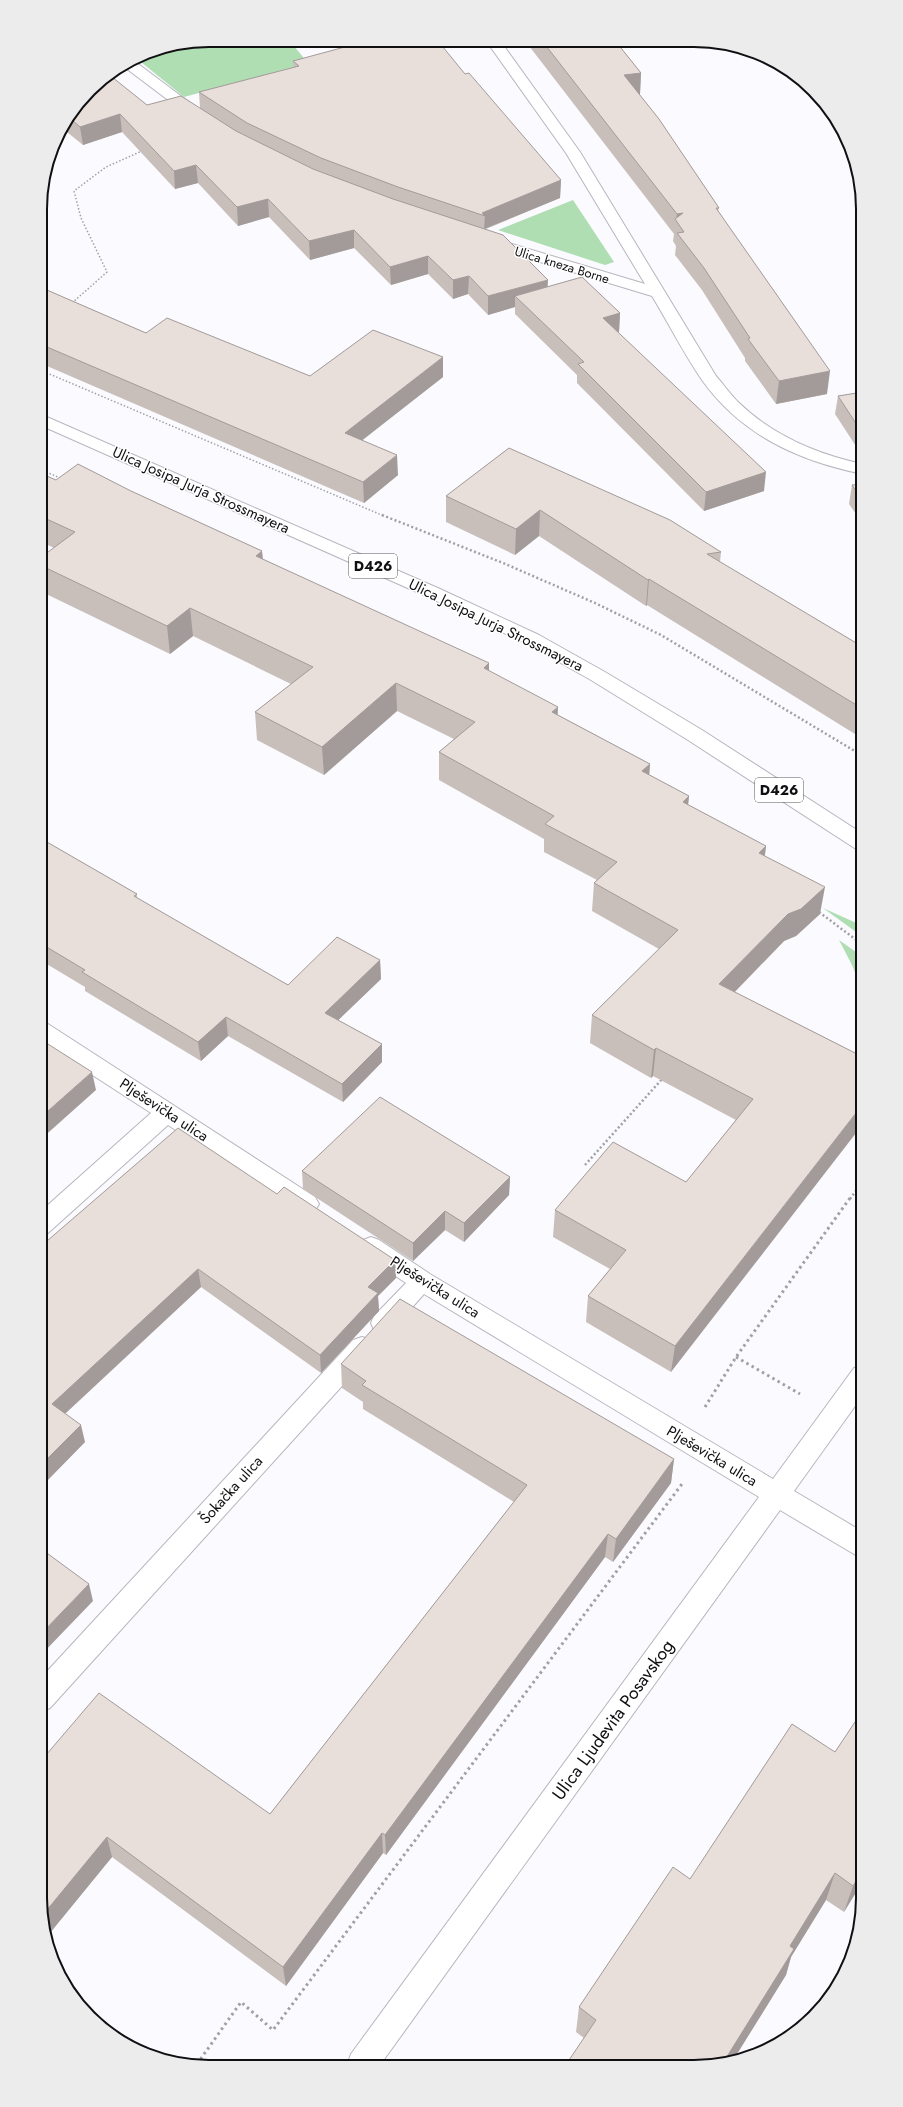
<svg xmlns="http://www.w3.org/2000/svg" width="903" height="2107" font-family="Jost,sans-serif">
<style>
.green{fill:#afdeb3}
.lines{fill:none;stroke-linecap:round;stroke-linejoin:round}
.minor-casing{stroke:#b7b6bf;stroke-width:2}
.major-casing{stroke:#b7b6bf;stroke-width:2}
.path-far2{stroke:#a1a1a5;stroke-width:1.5;stroke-dasharray:1.5 2;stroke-linecap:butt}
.path-far1{stroke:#a1a1a5;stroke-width:2.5;stroke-dasharray:2 2.5;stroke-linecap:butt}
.path{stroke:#a1a1a5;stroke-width:3;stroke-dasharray:2.5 3.5;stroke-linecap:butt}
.minor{fill:#fff;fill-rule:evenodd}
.major{fill:#fff;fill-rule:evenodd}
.wall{fill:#c8bfbb}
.shaded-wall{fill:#a29b99}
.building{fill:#e8deda;stroke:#a29b99}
.labels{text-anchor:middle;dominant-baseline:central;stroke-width:3;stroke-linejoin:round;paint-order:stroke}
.far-street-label{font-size:13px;fill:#100f12;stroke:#fff}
.shield{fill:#fff;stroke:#585759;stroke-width:1}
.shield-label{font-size:14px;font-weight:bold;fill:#100f12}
.street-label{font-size:15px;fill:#100f12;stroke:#fff}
.near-street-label{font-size:18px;fill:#100f12;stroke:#fff}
.rim{fill:none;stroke:#100f12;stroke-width:2}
</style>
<rect width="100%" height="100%" fill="#fafaff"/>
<g class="green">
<path d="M209,40H289L308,63L184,97L136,58L144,53Z"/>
<path d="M573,200L614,262L605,265L498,230Z"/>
<path d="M823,908L863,926V937Z"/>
<path d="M839,940L863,957V992L852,965Z"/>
</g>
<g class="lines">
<defs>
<g id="minor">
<path d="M487,42H501L580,152L716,376C723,384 730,394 738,402C772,435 816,454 863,464V474C799,461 741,435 702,380C684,354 669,324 652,296L487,246L484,243L487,240L492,238L645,284L566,153Z"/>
<path d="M133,60L202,112L204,115L202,118H192L123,66Z"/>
<path d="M40,1022L48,1024L315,1197L319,1204L315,1211L307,1213L299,1211L168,1125L48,1233L40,1235V1212L151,1113L40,1041Z"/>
<path d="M371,1237L379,1240L430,1274L773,1479L854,1368L863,1365V1395L794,1491L863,1532V1558L854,1554L780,1510L380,2065H347L351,2054L759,1497L424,1294L392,1330L383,1333L374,1330L371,1323L374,1316L406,1283L363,1254L359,1247L363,1240Z"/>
<path d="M362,1337L371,1340L374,1347L371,1354L50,1708L40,1712V1679L353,1340Z"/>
</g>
<path id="major" d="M40,414L440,589L539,635L605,672L702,730L863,834V851L856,849L688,740L591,680L525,643L428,597L40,425Z"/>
</defs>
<use href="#minor" class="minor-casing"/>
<use href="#major" class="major-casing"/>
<g class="path-far2">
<path d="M72,303L107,272L81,218L74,191L106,167L142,151"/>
<path d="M40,370L384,516"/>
<path d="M40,469L62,479"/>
</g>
<g class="path-far1">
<path d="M382,515L503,563L595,603L661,635L863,756"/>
<path d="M819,912L863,945"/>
<path d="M585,1165L663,1078"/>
<path d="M850,1199L863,1181"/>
</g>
<g class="path">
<path d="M736,1357L800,1394"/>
<path d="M705,1407L736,1357L850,1198"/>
<path d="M197,2064L241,2002L273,2030L682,1484"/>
</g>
<use href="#minor" class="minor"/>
<use href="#major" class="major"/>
</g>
<g class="wall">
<path d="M526,42L617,43L641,73L640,94H639L719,208L718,211L827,394L776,404L745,361V358L702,290L675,255L676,246L673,241L674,234Z"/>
<path d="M293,61L465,74L561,180L560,198L486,229L548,287L620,313L619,332H618L764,491L704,511L577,383V375L515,314V307L488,315L468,294L453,299L428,274L391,285L354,248L310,260L269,217L238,226L198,183L175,189L122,132L83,145L62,128L97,82L147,105L200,108L199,92L294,67Z"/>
<path d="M803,82L813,89L817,94Z"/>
<path d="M40,287L146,333L310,376L443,377L362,440L398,475L364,503L40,363Z"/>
<path d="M863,392V457L835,414L838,396Z"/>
<path d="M509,448L721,552L720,562L863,647V739L647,605L646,606L539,536L515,555L446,522V496Z"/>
<path d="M40,473L56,480L131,491L262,551L263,559L489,671L558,715L650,764L649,775L689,796L688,805L766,846L765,856L820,914L796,936L784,941L735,992L863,1057L671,1372L586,1322L588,1296L610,1269L553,1237L555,1210L686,1182L736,1120L653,1076L651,1078L590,1043L592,1015L659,949L592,911L594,883L597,880L544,852V839L439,780V752L454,739L397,711L324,775L257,740L255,712L291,684L193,636L170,654L40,591V558L54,548L40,541Z"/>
<path d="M863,484V524L849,504L852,485Z"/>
<path d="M40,838L137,894V898L288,985L380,960L381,979L338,1020L382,1044V1062L343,1102L228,1036L201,1061L85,991V987L40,960Z"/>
<path d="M302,1171L510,1177L509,1195L464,1242L445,1230L413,1261L303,1189Z"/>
<path d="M277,1194L395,1260L396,1278L378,1296L379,1311L321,1373L201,1287L65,1414L85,1442L40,1488V1247Z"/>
<path d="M341,1364L674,1459L671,1483L613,1562L605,1557L386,1855L383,1853L286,1986L112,1857L45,1939L40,1898V1762L270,1814L514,1502L363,1409V1402L342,1388Z"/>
<path d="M863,1710V1881L844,1912L826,1900L791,1957L786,1975L732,2062L694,2067L584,2038L576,2032L579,2007L690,1879L835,1752Z"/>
</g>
<g class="shaded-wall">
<path d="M641,73L640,94L622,97L624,75Z"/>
<path d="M120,114L122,132L83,145L80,127Z"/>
<path d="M196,165L198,183L175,189L174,171Z"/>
<path d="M561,180L560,198L484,229L485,216L482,213Z"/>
<path d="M268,199L269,217L238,226L237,207Z"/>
<path d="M683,213L676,221L677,214Z"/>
<path d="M354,230V248L310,260L309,241Z"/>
<path d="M428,256V274L391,285L390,267Z"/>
<path d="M469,276L468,294L453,299V280Z"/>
<path d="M548,280L547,299L515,296V307L488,315V296Z"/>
<path d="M620,313L619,332L602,337L603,318Z"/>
<path d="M443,357V377L346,453L345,433Z"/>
<path d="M830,371L827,394L776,404L779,381Z"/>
<path d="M397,455L398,475L364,503L363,482Z"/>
<path d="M766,472L764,491L704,511L706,492Z"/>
<path d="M540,510L539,536L515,555L516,529Z"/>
<path d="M262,551L264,579L256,556Z"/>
<path d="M649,579L647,605L646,606L648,580Z"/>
<path d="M190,608L193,636L170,654L167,626Z"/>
<path d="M489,663V691L484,668Z"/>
<path d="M396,683L397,711L324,775L322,747Z"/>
<path d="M558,707L557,735L552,712Z"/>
<path d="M650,764L648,792L642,771Z"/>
<path d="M689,796L686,824L683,802Z"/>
<path d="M766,846L762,874L759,853Z"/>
<path d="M825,887L820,914L796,936L784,941L716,1011L719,984L788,914Z"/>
<path d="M380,960L381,979L327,1031L325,1013Z"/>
<path d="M226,1017L228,1036L201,1061L198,1042Z"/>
<path d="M382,1044V1062L343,1102L342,1084Z"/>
<path d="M656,1048L653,1076L651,1078L654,1050Z"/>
<path d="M92,1072L96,1090L40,1140V1118Z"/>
<path d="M863,1104V1124L671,1372L675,1346Z"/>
<path d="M510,1177L509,1195L464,1242V1223Z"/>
<path d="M445,1211V1230L413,1261V1243Z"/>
<path d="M395,1260L396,1278L378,1296L379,1311L321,1373L320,1355L368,1287Z"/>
<path d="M198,1269L201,1287L56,1422L52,1404Z"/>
<path d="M81,1425L85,1442L40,1488V1466Z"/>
<path d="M674,1459L671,1483L613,1562L616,1539Z"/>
<path d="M608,1534L605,1557L386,1855L385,1835Z"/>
<path d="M89,1584L93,1601L40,1656V1635Z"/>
<path d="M382,1833L383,1853L286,1986L283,1967Z"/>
<path d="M107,1837L112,1857L45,1939L42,1916Z"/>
<path d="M863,1870V1881L844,1912L853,1886Z"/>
<path d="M835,1873L826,1900L791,1957L786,1975L732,2062L723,2063L790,1946Z"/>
</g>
<g class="building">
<path d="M367,41H438L465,74L469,73L561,180L482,213L485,216L398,187L321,158L247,123L199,92L299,66L293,61Z"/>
<path d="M543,42L617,43L641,73L624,75L659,119L719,208H716L830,371L779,381L748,339L750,338L704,268L677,233L684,232L675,219L683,213L677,214Z"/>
<path d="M106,77L107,78L112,77L147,105L181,96L236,131L313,169L393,199L503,235L548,280L488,296L469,276L453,280L428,256L390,267L354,230L309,241L268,199L237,207L196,165L174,171L120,114L80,127L70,118L97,82Z"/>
<path d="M582,277L620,313L603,318L766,472L706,492L578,364L584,362L515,296Z"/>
<path d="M40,287L146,333L167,318L310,376L373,330L443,357L345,433L397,455L363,482L40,344Z"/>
<path d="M863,392V434L838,396Z"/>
<path d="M509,448L670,520L721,552L707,554L863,647V709L649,579L648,580L540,510L516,529L446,496Z"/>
<path d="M78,464L131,491L262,551L256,556L489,663L484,668L558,707L552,712L650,764L642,771L689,796L683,802L766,846L759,853L825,887L801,909L788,914L719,984L863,1057V1104L675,1346L588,1296L626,1250L555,1210L613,1142L686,1182L753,1099L656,1048L654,1050L592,1015L678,930L594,883L617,862L545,824L554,816L439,752L475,722L396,683L322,747L255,712L313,667L190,608L167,626L40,565V558L75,532L40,516V473L56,480Z"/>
<path d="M863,484V501L852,485Z"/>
<path d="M40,838L137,894L134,896L288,985L337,937L380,960L325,1013L382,1044L342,1084L226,1017L198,1042L82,972L85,970L40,943Z"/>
<path d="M40,1039L92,1072L40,1118Z"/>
<path d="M380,1097L510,1177L464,1223L445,1211L413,1243L302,1171Z"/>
<path d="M178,1128L277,1194L284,1187L395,1260L368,1287L378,1293L320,1355L198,1269L52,1404L81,1425L40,1466V1247Z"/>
<path d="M400,1299L674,1459L616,1539L608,1534L385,1835L382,1833L283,1967L107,1837L42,1916L40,1898V1762L99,1693L270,1814L527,1485L362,1385L366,1381L341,1364Z"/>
<path d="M40,1548L89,1584L40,1635Z"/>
<path d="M863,1710V1870L853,1886L835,1873L790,1946L794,1949L723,2063L694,2067L565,2066L596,2020L579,2007L673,1867L690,1879L792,1724L835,1752Z"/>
</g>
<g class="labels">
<g class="far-street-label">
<text transform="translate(562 265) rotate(17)">Ulica kneza Borne</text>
</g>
<g class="shield">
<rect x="349" y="554" width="48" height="24" rx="3"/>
<rect x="755" y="778" width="48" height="24" rx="3"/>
</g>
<g class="shield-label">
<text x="373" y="566">D426</text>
<text x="779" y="790">D426</text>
</g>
<g class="street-label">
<text transform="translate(201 490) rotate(24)">Ulica Josipa Jurja Strossmayera</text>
<text transform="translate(496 625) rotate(26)">Ulica Josipa Jurja Strossmayera</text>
<text transform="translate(164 1110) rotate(33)">Plješevička ulica</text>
<text transform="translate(435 1287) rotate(32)">Plješevička ulica</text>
<text transform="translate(712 1456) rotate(31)">Plješevička ulica</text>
<text transform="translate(231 1490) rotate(-48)">Šokačka ulica</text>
</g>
<g class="near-street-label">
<text transform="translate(613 1720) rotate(-54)">Ulica Ljudevita Posavskog</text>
</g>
</g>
<path d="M0 0H903V2107H0ZM209 47H694A162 162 0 0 1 856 209V1898A162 162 0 0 1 694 2060H209A162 162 0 0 1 47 1898V209A162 162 0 0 1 209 47Z" fill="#ececec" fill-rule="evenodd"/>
<path class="rim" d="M209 47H694A162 162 0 0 1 856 209V1898A162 162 0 0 1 694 2060H209A162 162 0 0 1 47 1898V209A162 162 0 0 1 209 47Z"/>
</svg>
